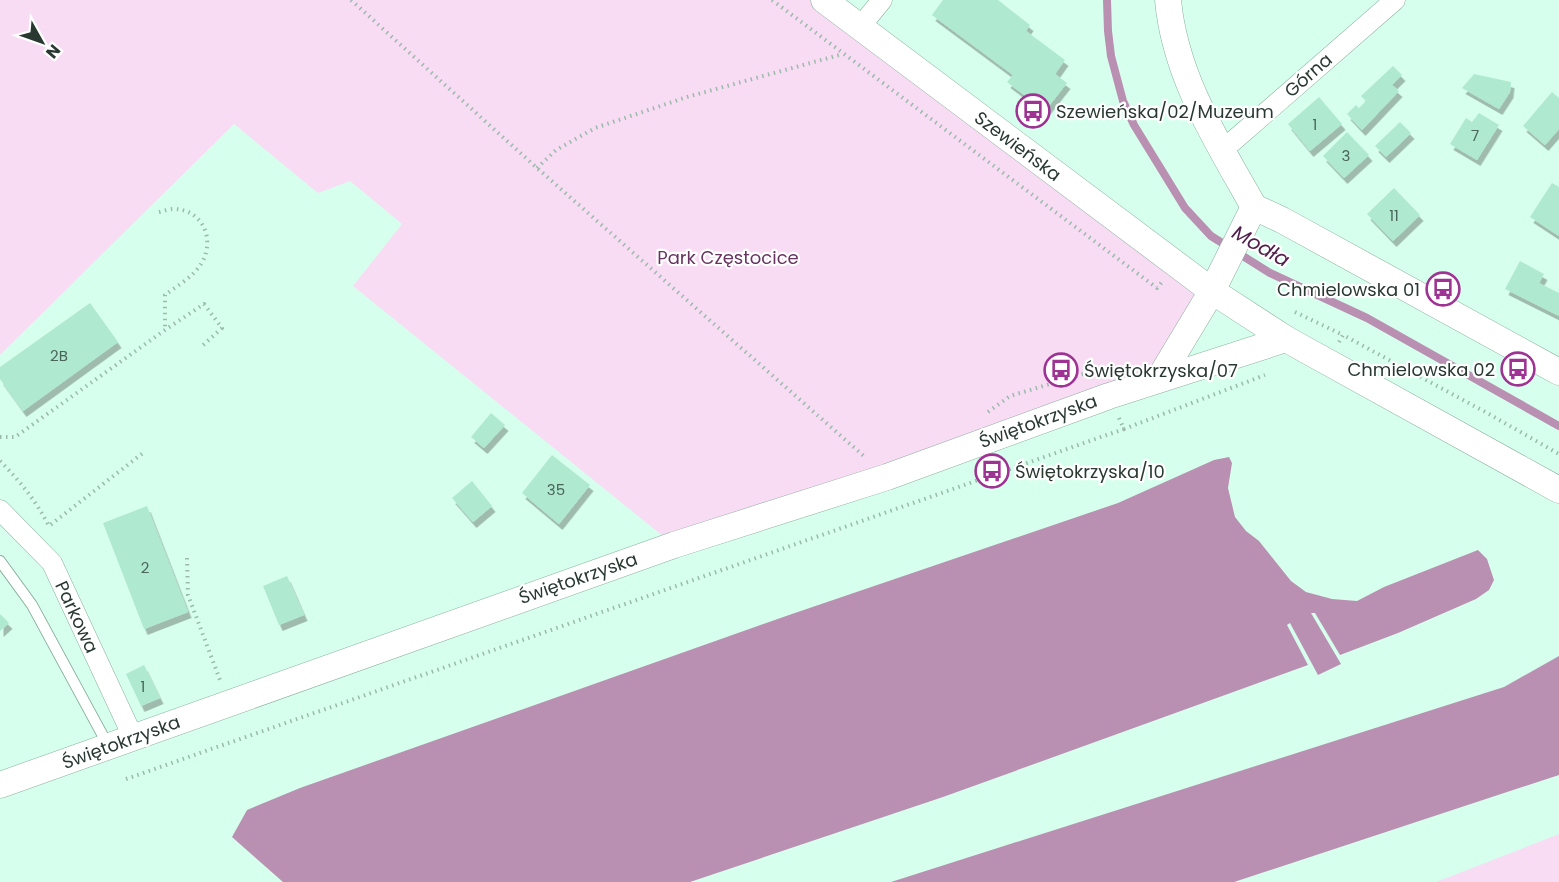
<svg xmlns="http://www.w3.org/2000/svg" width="1559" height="882" font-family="Poppins,sans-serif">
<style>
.green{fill:#f8dcf3}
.water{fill:#b990b2}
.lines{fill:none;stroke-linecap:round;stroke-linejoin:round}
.stream{stroke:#b990b2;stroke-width:8}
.building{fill:#afe9d0;filter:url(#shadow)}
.service-casing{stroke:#89af9e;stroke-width:12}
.minor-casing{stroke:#89af9e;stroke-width:21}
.tertiary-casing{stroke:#89af9e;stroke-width:27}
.path{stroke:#9bbaac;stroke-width:4;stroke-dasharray:1.5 4.5;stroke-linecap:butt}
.service{stroke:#fff;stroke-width:10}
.minor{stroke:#fff;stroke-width:20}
.tertiary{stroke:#fff;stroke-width:26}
.labels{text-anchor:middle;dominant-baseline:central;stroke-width:4.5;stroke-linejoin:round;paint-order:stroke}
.number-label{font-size:15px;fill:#4a655a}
.street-label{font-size:18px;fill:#293932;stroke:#fff}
.poi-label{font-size:18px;fill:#293932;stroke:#fff;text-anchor:start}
.park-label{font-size:18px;fill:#683462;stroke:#fff}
.water-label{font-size:20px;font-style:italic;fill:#501e4b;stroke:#fff}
</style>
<defs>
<filter id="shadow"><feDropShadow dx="3.5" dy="6" stdDeviation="0" flood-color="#0004"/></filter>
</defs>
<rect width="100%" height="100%" fill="#d7ffed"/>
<g class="green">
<path d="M0,0H824L1212,291L1159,379L674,545L353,286L402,224L350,181L318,193L234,124L0,355Z"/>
<path d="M1559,834V882H1436Z"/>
</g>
<g class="water">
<path d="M1229,457L1232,463L1228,488L1235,517L1246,531L1259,541L1291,581L1306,592L1332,599L1357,601L1384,587L1478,550L1487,559L1494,580L1489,590L1476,599L1398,633L1340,655L1315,613H1311L1341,664L1318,675L1290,623L1287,625L1308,665L943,797L690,882H283L232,837L247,810L300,788L789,615L1118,503L1214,460Z"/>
<path d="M1559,656V775L1234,882H891L1504,687Z"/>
</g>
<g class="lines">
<path class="stream" d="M1107,0L1108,31L1111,56L1123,101L1134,125L1185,208L1211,236L1270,273L1367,318L1559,426"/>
</g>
<g class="building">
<path d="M943,0H998L1030,25L1026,31L1065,60L1055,74L1067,83L1045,111L1007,82L1013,75L932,15Z"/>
<path d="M1393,66L1402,75L1392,85L1399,91L1362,130L1347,114L1356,105L1359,108L1366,101L1361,96Z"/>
<path d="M1474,74L1511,82L1510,92L1499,109L1462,88Z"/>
<path d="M1552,92L1559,98V129L1545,145L1523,126Z"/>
<path d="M1319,97L1342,124L1310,151L1288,124Z"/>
<path d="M1479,113L1499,125L1477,160L1450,144L1466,118L1472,122Z"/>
<path d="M1400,122L1411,133L1386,157L1375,146Z"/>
<path d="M1347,132L1369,155L1344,178L1323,156Z"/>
<path d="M1552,183L1559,187V236L1530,217Z"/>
<path d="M1394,188L1420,215L1393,241L1367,214Z"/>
<path d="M1520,261L1544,274L1539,283L1559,293V316L1505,289Z"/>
<path d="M90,303L118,342L23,411L0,379V367Z"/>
<path d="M491,413L505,425L484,448L471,437Z"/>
<path d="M552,455L590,485L559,524L522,493Z"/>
<path d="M472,481L492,506L473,522L452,498Z"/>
<path d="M147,506L188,612L144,629L103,523Z"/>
<path d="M287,576L304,615L279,625L263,586Z"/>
<path d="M0,614L9,623L0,631Z"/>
<path d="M144,665L160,698L141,706L126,674Z"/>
</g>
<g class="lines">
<defs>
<path id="service" d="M0,561L32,605L109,747"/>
<g id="minor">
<path d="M860,27L882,0"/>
<path d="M1220,148L1232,142L1395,0"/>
<path d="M0,510L52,563L133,737"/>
</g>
<g id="tertiary">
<path d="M824,0L1212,291L1286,339L1559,490"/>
<path d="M1168,0C1175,77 1217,141 1254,207"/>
<path d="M1254,207L1282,220L1559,372"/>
<path d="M1159,379L1212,291L1254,207"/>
<path d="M0,785L674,545L887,477L1109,396L1286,339"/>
</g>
</defs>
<use href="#service" class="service-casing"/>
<use href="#minor" class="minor-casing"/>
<use href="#tertiary" class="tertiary-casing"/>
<g class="path">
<path d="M351,0L537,168L866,458"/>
<path d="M772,0L1157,288L1162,282"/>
<path d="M537,168L556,150L595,128L687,97L843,54"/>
<path d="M159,212C164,211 169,209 173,209C203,209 216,240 201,264C193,277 177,286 165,295V330"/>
<path d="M1295,312L1343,335"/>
<path d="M1339,342L1343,335L1489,414L1559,454"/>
<path d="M988,412L1010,396L1103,368V371"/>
<path d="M1119,418L1124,429L1265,375"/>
<path d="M0,437H15L165,330L204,304L222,328L200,348"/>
<path d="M0,461C20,481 36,501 49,526L143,453"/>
<path d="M187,558L188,595L220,680"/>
<path d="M126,779L1124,429"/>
</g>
<use href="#service" class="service"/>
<use href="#minor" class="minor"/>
<use href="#tertiary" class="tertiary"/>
</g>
<defs>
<symbol id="bus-ring" viewBox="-11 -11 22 22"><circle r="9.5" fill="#fff" stroke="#9e3394" stroke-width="1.5"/><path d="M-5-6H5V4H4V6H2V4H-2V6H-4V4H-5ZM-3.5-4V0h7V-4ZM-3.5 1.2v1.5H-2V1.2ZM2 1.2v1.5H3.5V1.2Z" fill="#9e3394"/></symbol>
</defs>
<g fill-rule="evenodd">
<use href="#bus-ring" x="1014" y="92" width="38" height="38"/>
<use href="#bus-ring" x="1424" y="270" width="38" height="38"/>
<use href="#bus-ring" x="1499" y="350" width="38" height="38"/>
<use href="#bus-ring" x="1042" y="351" width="38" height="38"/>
<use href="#bus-ring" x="973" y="452" width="38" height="38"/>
</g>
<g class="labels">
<g class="number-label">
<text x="1315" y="124">1</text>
<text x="1475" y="135">7</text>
<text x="1346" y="155">3</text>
<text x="1394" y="215">11</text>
<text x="59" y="355">2B</text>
<text x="556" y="489">35</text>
<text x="145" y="567">2</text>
<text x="143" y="686">1</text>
</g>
<g class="street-label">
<text transform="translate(1308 75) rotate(-41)">Górna</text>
<text transform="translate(1018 146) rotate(37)">Szewieńska</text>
<text transform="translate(1038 421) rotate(-20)">Świętokrzyska</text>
<text transform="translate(578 578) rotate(-19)">Świętokrzyska</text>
<text transform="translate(77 617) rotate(65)">Parkowa</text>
<text transform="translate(121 742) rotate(-20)">Świętokrzyska</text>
</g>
<g class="poi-label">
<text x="1056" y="111">Szewieńska/02/Muzeum</text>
<text x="1420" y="289" text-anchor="end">Chmielowska 01</text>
<text x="1495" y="369" text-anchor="end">Chmielowska 02</text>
<text x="1084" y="370">Świętokrzyska/07</text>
<text x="1015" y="471">Świętokrzyska/10</text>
</g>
<g class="park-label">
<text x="728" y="257">Park Częstocice</text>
</g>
<g class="water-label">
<text transform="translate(1261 246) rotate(30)">Modła</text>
</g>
</g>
<g transform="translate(42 42) rotate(130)" stroke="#ffffff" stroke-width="4.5" paint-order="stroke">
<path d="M0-4.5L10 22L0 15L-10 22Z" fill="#293932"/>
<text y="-9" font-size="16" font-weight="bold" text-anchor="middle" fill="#293932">N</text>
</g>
</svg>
